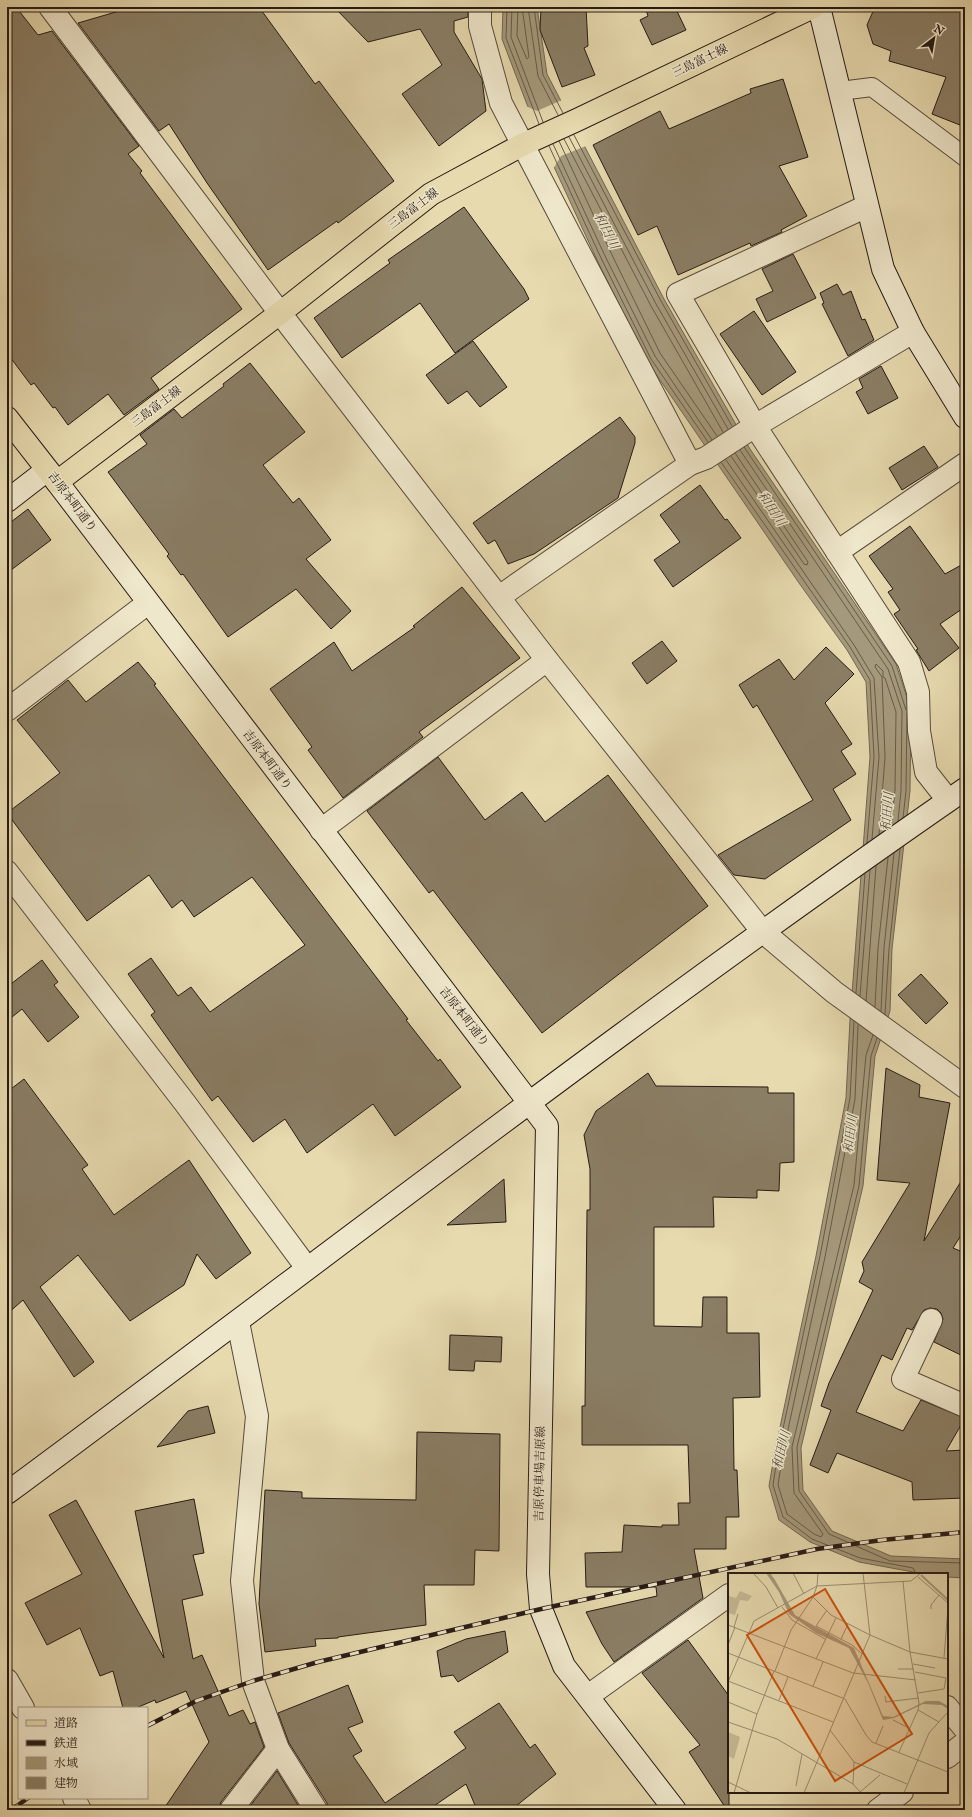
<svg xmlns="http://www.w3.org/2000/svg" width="972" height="1817" font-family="'IM FELL English','Noto Serif JP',serif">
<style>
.water{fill:#a5997b;stroke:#726652}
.pier{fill:#e7daaf}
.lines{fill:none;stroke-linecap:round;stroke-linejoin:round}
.shore{stroke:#665a48;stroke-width:1}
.building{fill:#8a7e65;stroke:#261a15}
.lane-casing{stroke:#564a3c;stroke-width:20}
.street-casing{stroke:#564a3c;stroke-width:24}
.secondary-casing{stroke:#261a15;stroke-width:24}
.primary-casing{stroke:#261a15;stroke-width:24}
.lane{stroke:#efe7cb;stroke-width:18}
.street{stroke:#efe7cb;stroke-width:22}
.secondary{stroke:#efe7cb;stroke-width:22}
.primary{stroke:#e7daaf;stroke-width:22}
.rail-casing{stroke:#261a15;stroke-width:4.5}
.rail{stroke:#efe7cb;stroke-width:3;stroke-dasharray:9;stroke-linecap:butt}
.labels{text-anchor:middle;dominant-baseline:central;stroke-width:3;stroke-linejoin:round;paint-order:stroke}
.street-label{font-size:12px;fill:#261a15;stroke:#efe7cb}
.water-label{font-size:13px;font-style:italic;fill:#594d3e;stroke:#efe7cb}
.inset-river{fill:none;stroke:#a5997b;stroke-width:2}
.inset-road{fill:none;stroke:#9a8d71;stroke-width:1}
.view{fill:#cb500d;fill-opacity:0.15;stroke:#cb500d;stroke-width:2}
.inset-edge{fill:none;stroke:#261a15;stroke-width:2}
</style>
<rect width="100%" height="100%" fill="#e7daaf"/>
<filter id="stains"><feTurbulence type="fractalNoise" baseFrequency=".005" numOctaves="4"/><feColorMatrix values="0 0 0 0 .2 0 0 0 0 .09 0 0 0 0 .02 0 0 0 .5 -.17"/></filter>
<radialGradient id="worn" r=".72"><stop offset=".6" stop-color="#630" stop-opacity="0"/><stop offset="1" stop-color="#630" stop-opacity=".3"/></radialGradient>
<path class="water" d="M503,7H537L547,74L664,299L750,449L896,664L911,710L910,791L892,949L890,1011L875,1056L863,1186L801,1448L803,1490L832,1531L891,1556L965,1559V1578L947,1577V1574H924L859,1562L810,1542L779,1520L769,1486L775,1451L816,1256L846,1098L850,1020L870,757L866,682L847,650L799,583L647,361L598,262L536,128L502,39Z"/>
<path class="pier" d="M562,100L586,146L561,156L553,169L526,106L537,111Z"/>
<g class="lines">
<g class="shore">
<path d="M507,7L506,38L539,124"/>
<path d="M512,7L511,37L543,122"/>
<path d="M518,7L517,36L527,59L529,57L522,7"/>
<path d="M528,7L538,76L558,115"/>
<path d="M534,7L543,75L563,113"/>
<path d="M574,135L661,301L732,426"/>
<path d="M569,137L656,304L728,429"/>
<path d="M564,139L651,306L723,432"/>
<path d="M559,141L612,255L660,353L717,436"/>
<path d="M553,144L606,258L655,356L712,440"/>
<path d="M549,146L602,260L651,359L708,442"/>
<path d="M744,447L892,666L906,710"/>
<path d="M740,450L888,669L902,711L901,791L898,821"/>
<path d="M731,456L804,564L807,565L808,562L735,453"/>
<path d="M726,460L854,645L874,678L879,757L872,839"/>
<path d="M721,462L850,647L870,680L874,757L867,843"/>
<path d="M903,818L906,791L907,713"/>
<path d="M879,835L885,757L882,677L875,667L876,664L883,671V677L885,678L896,712L895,790L891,826"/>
<path d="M856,993L865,874"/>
<path d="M860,996L870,870"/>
<path d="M866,1001L876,866"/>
<path d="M875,1007L878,948L888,858"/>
<path d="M881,1011L884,948L894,853"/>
<path d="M885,1014L889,949L900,849"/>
<path d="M854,1021L850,1098L820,1256L778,1452L773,1485L783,1517L812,1539L860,1558L913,1568L916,1574"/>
<path d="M858,1025L855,1099L825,1257L783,1453L778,1485L787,1514L814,1534L821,1537L823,1534L794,1493L792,1447L854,1185L866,1055L873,1035"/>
<path d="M877,1038L871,1056L859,1186L797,1447L799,1491L829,1534L890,1561L965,1563"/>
</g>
</g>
<g class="building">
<path d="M7,7H16L38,35L52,31L139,146L128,154L142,171L140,173L242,309L151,378L159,389L124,415L108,394L68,425L55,407L53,408L34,383L31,385L7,353Z"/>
<path d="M133,7H259L315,84L319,81L394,181L338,223L337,221L268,270L207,183L169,124L159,131L78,23Z"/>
<path d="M334,7H468V17L454,21V32L482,79L486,111L439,146L402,94L442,65L420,29L368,42Z"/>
<path d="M541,7H586L588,46L584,48L595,75L562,87L540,30Z"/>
<path d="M645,7H675L686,30L652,45L640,20L648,16Z"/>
<path d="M875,7H965V127L932,114L946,77L889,61L891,51L873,44L867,25Z"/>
<path d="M783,79L808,157L779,166L807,216L781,230L782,232L751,246L750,243L678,275L657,226L638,235L593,145L660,111L669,129L751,93L750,89Z"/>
<path d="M464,207L524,289L529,299L455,353L420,303L342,358L314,318L390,263L388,260Z"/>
<path d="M793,254L816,298L767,322L756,299L773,291L762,269Z"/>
<path d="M837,284L843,295L851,291L862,320L865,319L874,340L848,356L822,304L824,303L820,293Z"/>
<path d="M754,311L796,372L762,395L720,334Z"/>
<path d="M473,341L507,387L480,407L467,391L448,404L426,375Z"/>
<path d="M250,363L305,432L263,465L293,503L299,498L331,540L306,559L351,611L331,629L296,589L228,637L183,574L181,575L167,556L169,554L108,472L147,444L140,435L174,409L182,418L224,386L223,384Z"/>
<path d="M881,366L898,398L868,414L856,392L863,388L859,379Z"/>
<path d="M620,417L635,437V443L618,498L534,554L508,564L495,540L488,544L473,523Z"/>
<path d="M924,446L938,467L902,490L889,468Z"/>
<path d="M700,485L725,520L727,519L741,538L673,587L654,560L680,542L660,515Z"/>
<path d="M28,509L51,540L7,573V525Z"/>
<path d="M910,526L945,574L965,563V607L940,624L959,648L929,671L916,650L918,649L894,614L900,610L888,592L893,589L869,556Z"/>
<path d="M462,587L520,658L419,732L423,737L343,798L308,750L312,747L270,689L334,642L352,671L415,627L413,626Z"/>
<path d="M662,641L677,661L647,684L632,663Z"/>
<path d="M826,647L854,674L825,703L852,744L841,751L856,774L833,789L851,820L765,879L734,875L718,855L813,800L757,705L753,708L739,685L779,659L794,680Z"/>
<path d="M138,662L156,684L154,685L408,1019L406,1020L438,1061L440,1059L461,1087L395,1136L373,1104L307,1153L285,1119L253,1142L218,1096L212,1101L151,1015L155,1012L128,974L151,958L178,996L191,987L210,1012L305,945L252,877L194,917L182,900L172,908L149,875L87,921L7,813L60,773L17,720L68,680L86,702Z"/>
<path d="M438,757L485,820L522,792L545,822L608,775L708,906L542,1033L433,890L429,893L367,811Z"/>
<path d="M42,960L58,982L54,985L79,1017L48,1042L22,1009L7,1021V987Z"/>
<path d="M921,974L948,1003L926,1024L898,995Z"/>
<path d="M886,1068L920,1085L919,1097L950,1103L924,1241L965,1175V1229L953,1248L965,1253V1357L934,1342L943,1319L941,1313L937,1309L930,1308L924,1310L912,1330L907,1328L892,1360L882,1355L856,1412L903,1431L921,1400L965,1418L946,1451L965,1450V1498L913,1500L912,1482L837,1453L828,1473L810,1465L831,1410L821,1406L829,1383L873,1290L859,1282L864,1271L862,1262L910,1183L877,1180Z"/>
<path d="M648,1073L656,1086L768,1087V1093H794V1162L780,1163L779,1191L757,1190V1198L713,1197L714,1227H654V1326L702,1327L703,1297H727V1333H759L760,1397L733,1398L734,1470H737L739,1517H726V1549H694L703,1598L614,1662L602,1644L586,1612L657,1596L656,1587H586L585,1553L622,1552L624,1525L662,1527V1525H679L678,1503H690L688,1445H582V1406H585L587,1210H590V1169L584,1135L596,1111Z"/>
<path d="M24,1079L88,1165L82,1169L114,1215L189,1160L251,1253L216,1279L197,1254L184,1285L130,1321L78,1255L40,1287L94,1362L74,1377L23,1300L7,1314V1092Z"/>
<path d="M504,1179L506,1222L447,1225Z"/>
<path d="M450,1335L502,1337L501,1362L475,1361L474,1371L449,1370Z"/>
<path d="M208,1406L215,1433L157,1447L188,1411Z"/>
<path d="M417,1432L500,1434L499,1551L475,1550L474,1585H424L426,1625L338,1637V1638L315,1639L316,1646L265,1652L259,1604L265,1490L302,1492V1498L416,1500Z"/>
<path d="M194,1499L204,1553L193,1555L203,1595L182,1600L193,1659L202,1655L229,1716L243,1710L250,1724L255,1722L264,1747L221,1802L219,1810H163L209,1742L186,1691L156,1703L155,1700L136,1708H123L113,1671L100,1676L80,1628L47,1645L25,1603L82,1574L49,1515L76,1500L164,1658L135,1511Z"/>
<path d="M505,1631L508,1652L458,1682L453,1675L441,1677L437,1651L466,1639Z"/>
<path d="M688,1640L729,1696V1810H727L689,1752L700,1745L642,1673Z"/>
<path d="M348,1685L363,1722L348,1728L362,1751L353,1756L385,1803L466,1748L454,1732L499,1703L530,1748L535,1744L556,1774L511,1810H477L466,1784L428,1810H328L327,1803L289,1743L278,1713Z"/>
<path d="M277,1771L301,1810H247Z"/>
</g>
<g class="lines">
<defs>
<path id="lane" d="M840,91L872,87L965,157"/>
<g id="street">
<path d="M50,7L280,313L547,660L762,931L834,992L965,1087"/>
<path d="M480,7V26L501,103L690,464"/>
<path d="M867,206L678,294L755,426L909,662L918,692L919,731L926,772L948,800"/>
<path d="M837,552L965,464"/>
<path d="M499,597L690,464L706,458L755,426L913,332"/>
<path d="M7,710L148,603"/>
<path d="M321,830L547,660"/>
<path d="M7,872L185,1103L307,1268"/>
<path d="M931,1320L903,1379L965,1406"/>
<path d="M238,1322L257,1416L242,1581L253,1681L278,1749L316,1810"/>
<path d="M7,1680L23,1708"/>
<path d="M588,1696L729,1595"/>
<path d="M947,1707L965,1729"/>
<path d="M947,1757L965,1743"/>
<path d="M74,1798L80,1810"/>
<path d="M231,1810L278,1749"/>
<path d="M878,1810L902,1792"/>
</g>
<g id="secondary">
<path d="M819,7L883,269L913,332L965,417"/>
<path d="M57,482L547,1126L538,1574L541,1609L564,1666L675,1810"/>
<path d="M7,501L47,470"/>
<path d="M7,1493C326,1257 639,1014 965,789"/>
</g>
<path id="primary" d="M7,418L57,482L280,313L431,194L522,145L577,120L813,7"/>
</defs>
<use href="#lane" class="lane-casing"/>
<use href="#street" class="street-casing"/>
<use href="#secondary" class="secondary-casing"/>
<use href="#primary" class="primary-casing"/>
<use href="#lane" class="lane"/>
<use href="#street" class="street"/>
<use href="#secondary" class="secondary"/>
<use href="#primary" class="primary"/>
<defs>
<g id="rail">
<path d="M147,1726L196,1701L253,1681L318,1662L541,1609L817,1549L882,1540L965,1532"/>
<path d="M11,1810L28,1798"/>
</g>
</defs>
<use href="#rail" class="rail-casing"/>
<use href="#rail" class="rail"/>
</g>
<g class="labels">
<g class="street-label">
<text transform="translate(700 61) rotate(-26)">三島富士線</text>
<text transform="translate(413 209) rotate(-37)">三島富士線</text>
<text transform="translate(156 407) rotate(-37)">三島富士線</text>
<text transform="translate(72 502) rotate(53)">吉原本町通り</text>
<text transform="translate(267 760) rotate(53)">吉原本町通り</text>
<text transform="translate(464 1017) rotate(52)">吉原本町通り</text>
<text transform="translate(540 1474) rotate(-89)">吉原停車場吉原線</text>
</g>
<g class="water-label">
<text transform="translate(606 231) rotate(63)">和田川</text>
<text transform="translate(771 509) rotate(56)">和田川</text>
<text transform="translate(888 812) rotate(-85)">和田川</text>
<text transform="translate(851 1134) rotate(-83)">和田川</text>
<text transform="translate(782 1450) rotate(-76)">和田川</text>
</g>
</g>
<g transform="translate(728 1573)">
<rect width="220" height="220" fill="#e7daaf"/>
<path d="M12,18L24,23L20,28L12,27L7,42L0,40L1,23L8,25ZM0,159L12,164L6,186L0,183Z" fill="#c6b995"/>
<path d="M38,0H42L47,7L67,42L126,75L155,143L165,144L198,128H211L220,133V136L214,132L195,131L166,145L155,147L140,110L121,75L88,60L61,41L51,19Z" fill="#a5997b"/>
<path class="inset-river" d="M193,2L220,27"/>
<path class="inset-road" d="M25,0L38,14L50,35M65,0L76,21M190,4L220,30M89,13L183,8L193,0M85,24L103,42L142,62L182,79L220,86M54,34L64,47L97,66M203,36V32L211,22M99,37L88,53L124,72L134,81M0,52L125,100L188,107M6,54L10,41M113,66L120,51M0,72L7,54M0,80L117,126L138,162L144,169L220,199M216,85L220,34M88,86L108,45M185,91L207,95M170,96H186M47,98L63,57L85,24L89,13L90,0M187,99L218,105L216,116L190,120M0,108L105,149M0,109L26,48L89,13M85,113L95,89M157,123L158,129L191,125M51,127L60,104M0,129L29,141M190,137L211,149M165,147L181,155M0,149L49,166L125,211L133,220M102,157L126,189L179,211M148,170L155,153M171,179L190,137L191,130L182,79L175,8M0,209L23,220M125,211L126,189M68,213L74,181M132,219L152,202M6,220L29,141L46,98M76,220L142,62L135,0M176,220L201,160L219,140"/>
<path class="view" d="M97,16L184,161L107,208L19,62Z"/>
<rect width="220" height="220" class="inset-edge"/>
</g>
<rect width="972" height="1817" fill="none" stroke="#e7daaf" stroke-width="24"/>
<rect x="8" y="8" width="956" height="1801" fill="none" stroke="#261a15" stroke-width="2"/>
<rect x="12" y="12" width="948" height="1793" fill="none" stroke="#261a15"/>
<rect x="18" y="1707" width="130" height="92" fill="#efe7cb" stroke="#9f9582"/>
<rect x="26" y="1720" width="20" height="6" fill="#e7daaf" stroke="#9f9582"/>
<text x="54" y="1727" font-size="12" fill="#261a15">道路</text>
<rect x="26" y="1740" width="20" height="6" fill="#261a15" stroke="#9f9582"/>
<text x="54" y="1747" font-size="12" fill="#261a15">鉄道</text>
<rect x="26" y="1757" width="20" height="12" fill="#a5997b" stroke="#9f9582"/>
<text x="54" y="1767" font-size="12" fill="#261a15">水域</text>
<rect x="26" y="1777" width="20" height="12" fill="#8a7e65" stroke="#9f9582"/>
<text x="54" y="1787" font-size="12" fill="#261a15">建物</text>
<g transform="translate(934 38) rotate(31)" stroke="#efe7cb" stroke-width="3" paint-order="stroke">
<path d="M0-3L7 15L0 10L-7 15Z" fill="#261a15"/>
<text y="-6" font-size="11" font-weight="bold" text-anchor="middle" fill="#261a15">N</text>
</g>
<rect width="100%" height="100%" filter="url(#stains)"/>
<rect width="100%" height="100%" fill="url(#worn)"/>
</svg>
